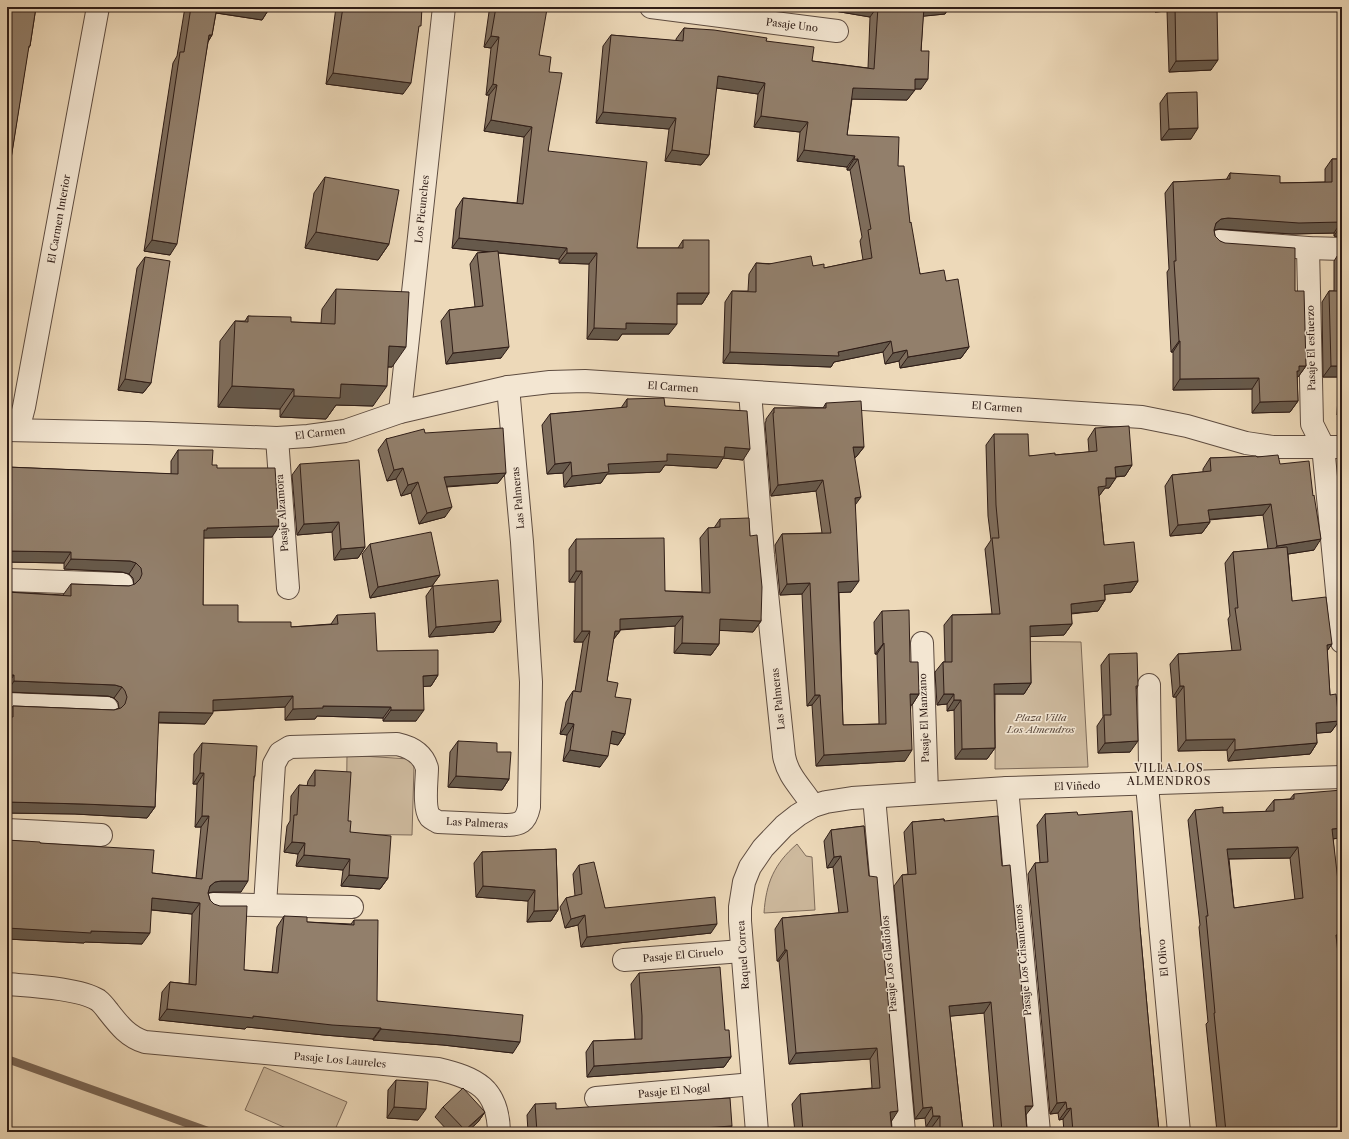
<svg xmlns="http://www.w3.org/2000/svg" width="1349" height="1139" font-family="'Libre Caslon Text',serif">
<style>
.green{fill:#cdb99d;stroke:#7e6b5a}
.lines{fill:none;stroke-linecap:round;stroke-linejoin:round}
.stream{stroke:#7a6757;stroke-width:8}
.minor-casing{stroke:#5e4c40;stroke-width:24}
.minor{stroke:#f3e6d2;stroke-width:22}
.wall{fill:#7e6d5c;stroke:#2f1d17;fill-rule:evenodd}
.shaded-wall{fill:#66594b;stroke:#2f1d17}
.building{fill:#927f6b;stroke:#2f1d17;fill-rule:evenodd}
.labels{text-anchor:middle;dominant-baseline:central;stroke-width:3;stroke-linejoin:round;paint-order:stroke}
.street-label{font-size:10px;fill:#2f1d17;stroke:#f3e6d2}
.park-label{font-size:10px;font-style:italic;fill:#5e4c3f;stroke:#f3e6d2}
.neighbourhood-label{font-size:11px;letter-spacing:1px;fill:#2f1d17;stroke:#f3e6d2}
</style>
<rect width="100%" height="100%" fill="#edd9b9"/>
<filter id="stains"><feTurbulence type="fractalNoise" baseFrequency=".005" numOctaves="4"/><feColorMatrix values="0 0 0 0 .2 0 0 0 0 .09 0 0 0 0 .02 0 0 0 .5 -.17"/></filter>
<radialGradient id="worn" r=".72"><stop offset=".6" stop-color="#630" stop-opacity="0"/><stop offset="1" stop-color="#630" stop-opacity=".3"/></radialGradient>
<g class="green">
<path d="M996,641L1081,642L1088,767L995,769Z"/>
<path d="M347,755L409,759L414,767L412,835L346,834Z"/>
<path d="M797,844L806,856L812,857L815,910L764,913C766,883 774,864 797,844Z"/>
<path d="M264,1067L347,1102L334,1132H295L245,1110Z"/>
</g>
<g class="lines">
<path class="stream" d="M7,1059L211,1132"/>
<defs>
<g id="minor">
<path d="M651,7L837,31"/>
<path d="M1219,241L1308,248L1342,249"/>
<path d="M1308,248L1312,424L1323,446L1342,642"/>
<path d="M750,392L763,555L784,756C788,777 802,788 813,806"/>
<path d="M400,412L444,7"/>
<path d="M7,430L147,433L277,438L308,436L345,431L400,412L508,387L550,382L585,381L1142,417L1187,426L1246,443L1273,447H1342"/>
<path d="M18,430L24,407L98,7"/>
<path d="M277,438L288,588"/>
<path d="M7,580L122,584"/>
<path d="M922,643L927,793"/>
<path d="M1149,685L1150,768L1147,785L1179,1132"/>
<path d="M7,704L107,708"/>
<path d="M1007,788L1039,1132"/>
<path d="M874,797L904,1132"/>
<path d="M7,830L101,835"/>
<path d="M213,904L352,907"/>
<path d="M265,905L274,764L280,753L290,747L397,744C411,747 423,754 427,768C427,779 423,808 430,817C432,819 435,820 438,822L505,825C520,825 526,822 529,807L531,682L522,542L508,387"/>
<path d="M624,960L742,951"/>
<path d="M7,984C30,986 79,988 98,1000C102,1003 105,1007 108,1011C119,1025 128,1037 145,1042L438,1069C476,1078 498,1088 499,1132"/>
<path d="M596,1098L753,1084"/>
<path d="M757,1132L740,921V907L744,882L750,867L763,848L784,826L798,815L813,806L826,802L852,798L1007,788L1342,777"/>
</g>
</defs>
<use href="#minor" class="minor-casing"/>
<use href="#minor" class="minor"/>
</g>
<g class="wall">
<path d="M7,7H36L30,46L28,49L7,184Z"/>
<path d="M185,7H270L269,9L262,20L216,13L212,35L208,42L170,255L144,251L173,63L177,56Z"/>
<path d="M336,7H422L418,31L403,94L326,84Z"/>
<path d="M493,7H533L539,55L549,72L548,151L637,248H678L683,240L709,293L702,304H677L669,334H622L618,340L587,339L589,264L559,263V259L498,253L501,358L446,364L441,321L449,310L475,307L470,264L477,253L490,252L452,248L456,209L463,198L517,203L524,137L484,131L489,95H486L491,48L484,47L489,12Z"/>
<path d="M817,7H949L945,14L923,16L921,51V89H915L907,100L852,99L847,135L898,166L920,274L946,281L969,347L961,358L900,368L899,361L885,364L883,352L834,362L831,367L723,363L725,302L732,291H748L749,274L756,263L813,266L824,268L863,260L860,241L862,237L850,170H847V167L797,161L800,132L754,127L758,94L716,88L709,155L701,165L665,161L669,129L596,123L603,46L611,35L676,41V39L684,28L766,41L812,61L868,68L870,17L817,8Z"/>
<path d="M1155,7H1217L1211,70L1169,72L1167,11L1155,12Z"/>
<path d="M1167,93L1191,139L1161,140L1160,103Z"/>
<path d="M1332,159H1342V237L1334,236V233L1292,234L1220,229L1214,230L1215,236L1220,241L1295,291L1306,366L1298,377H1297L1298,401L1290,412L1252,413V389L1173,390V352H1171L1167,272L1169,269L1165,193L1173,182L1226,180L1230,173L1280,183L1325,182V169Z"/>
<path d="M325,177L389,244L378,260L305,248L314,193Z"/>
<path d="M1341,250H1342V415H1337L1339,377H1323L1322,302L1329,291H1334V261Z"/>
<path d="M145,257L151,383L143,393L118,390L137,268Z"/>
<path d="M336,289L392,367H388L373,406L336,405L326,419L280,417V409L218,407L220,341L235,321H245L248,316L291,322L321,323L322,309Z"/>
<path d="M627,399L665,406L743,460L723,458L717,468L665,465L660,472L607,474L601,483L564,487L563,473L547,474L542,425L550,414L621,408Z"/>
<path d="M826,403L864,447L856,457L854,458L855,505L851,592H839L843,725L879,724L877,654H875L874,622L882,611L910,662L919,694L912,705H911L905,761L816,766L812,705L807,706L802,594L780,595L775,545L782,534L822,533L816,491L771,496L765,423L766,421V419L774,408H823Z"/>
<path d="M1095,428L1132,465L1125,476L1116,477L1109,488H1105L1099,496L1104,545L1138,581L1131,592L1105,594V600L1098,611L1071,614L1072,624L1064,635L1030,636L1031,683L1024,694H994L995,748L987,759H955L954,710L947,711V704L937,705L935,672L943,662H945L944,625L952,615L992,614L985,549L991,540L988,516L986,445L994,434L1029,456L1055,455L1089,452L1088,439Z"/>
<path d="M425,433L506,473L498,483L447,487L445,517L419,524L411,493L401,496L396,479L387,481L378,450L386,439Z"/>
<path d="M178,450L212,465L217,468L272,537L203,538V605L238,622L291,627L331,624L337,615L377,651L438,675L431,686H423L416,721H383V718L317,716L315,719L285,720V707L213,711L205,724L158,723L155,807L147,818L75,814L7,813V715L13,706L114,710L119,708L118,702L114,698L108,696L7,692V592L63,595L71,584L129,586L134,585L133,578L129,574L122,572L64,569V563L7,562V467L171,474V461Z"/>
<path d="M1257,457L1280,464L1314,550L1288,554L1292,601L1332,644L1327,651L1330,695L1339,721L1331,732L1316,733L1317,743L1310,754L1228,761L1227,750L1178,751L1176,697H1173L1170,664L1178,654L1232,651L1228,619L1230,616L1225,563L1233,552L1268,549L1263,515L1209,520L1210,522L1202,533L1170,536L1165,486L1172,475L1203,472V469L1210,458Z"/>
<path d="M300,464L365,547L358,558L334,560L332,532L297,535L292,475Z"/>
<path d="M720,519L750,536L761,621L753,632L719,630V644L711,655L674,653L675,626L620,630V631L613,640L607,681L615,697L625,734L618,745L610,743L600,767L563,761L567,735L560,734L566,702L573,691H575L583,642H574L575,582H569V549L576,539L665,591L702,592L700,538L708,528H714Z"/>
<path d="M370,544L440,575L432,586L370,598L362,554Z"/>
<path d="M433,586L501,621L494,632L429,637L426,596Z"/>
<path d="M1109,654L1138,686L1136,689L1130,752L1098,753L1097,726L1103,717L1101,665Z"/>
<path d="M458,741L497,752L509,779L502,790L448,787L450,752Z"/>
<path d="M202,743L255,776L254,778L241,892H213L208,893L210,900L244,970L272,972L277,927L284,916L307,922L351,924L354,920L377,1001L513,1053L443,1045L373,1040V1039L324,1035L247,1027L245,1029L159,1020L162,992L170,982L189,984L192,914L151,910L142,944L85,942L84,943L7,939V840L40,843L152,873L196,878L201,827H195L197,784H193L194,754Z"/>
<path d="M315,770L348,821L350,832L388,878L380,889L341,886L343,870L296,866L298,854L284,852L287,826L290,821L291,796L299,785L307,786L308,781Z"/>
<path d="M1294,794L1339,838L1333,839L1342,936L1337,944L1342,1132H1217L1206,1024L1208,1022L1199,927L1200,925L1188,820L1195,810L1223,813L1266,812V810L1274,800L1290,799ZM1290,858L1295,900L1234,908L1229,859Z"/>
<path d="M1045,814L1078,815L1140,928L1148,1017L1159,1132H1064L1063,1119L1059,1120L1058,1113L1050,1114L1028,874L1035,863H1040L1037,825Z"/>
<path d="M944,819L1026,1115L1027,1132H994L984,1013L950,1016L963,1132H932V1127H926L925,1118L915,1119L894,886L902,875L908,874L904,832L912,822Z"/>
<path d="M864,826L892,1132H795L792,1104L800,1094L872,1088L870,1059L789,1064L779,961H777L775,929L782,918L839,913L833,867L827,868L824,841L831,830Z"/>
<path d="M556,849L558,910L551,921L527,922L528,901L476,897L474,863L482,852Z"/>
<path d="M579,865L605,908L711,933L581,947L578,925L565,928L560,907L566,898L575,896L573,874Z"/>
<path d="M639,973L725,1030L731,1057L724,1067L587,1077L586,1052L593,1041L635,1039L634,1027L631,984Z"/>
<path d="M396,1080L418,1120L387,1118L388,1090Z"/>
<path d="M535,1104L556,1109L732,1126L728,1132H528L527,1115Z"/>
<path d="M443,1107L485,1112L478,1122L467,1132H449L435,1117Z"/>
</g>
<g class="shaded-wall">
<path d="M213,7H258L269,9L262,20L210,12Z"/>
<path d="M818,7H877L870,17L817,8Z"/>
<path d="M923,7H949L945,14L916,17Z"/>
<path d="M1158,7H1170L1167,11L1155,12Z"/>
<path d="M209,35H212L205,46Z"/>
<path d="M491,36L499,37L491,48L484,47Z"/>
<path d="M1218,60L1211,70L1169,72L1176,61Z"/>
<path d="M333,73L411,83L403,94L326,84Z"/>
<path d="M718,76L765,83L758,94L710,87Z"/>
<path d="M915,79H928L921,89H908L915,90L907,100L846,99L853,88Z"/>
<path d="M493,84L497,85L489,95H486Z"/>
<path d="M603,112L676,118L669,129L596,123Z"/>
<path d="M761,116L808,122L800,132L754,127Z"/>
<path d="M491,120L532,127L524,137L484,131Z"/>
<path d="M1198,128L1191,139L1161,140L1169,129Z"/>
<path d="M672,150L709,155L701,165L665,161Z"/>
<path d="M804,150L855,156L847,167L797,161Z"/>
<path d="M854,159H858L850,170H847Z"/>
<path d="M1228,218L1341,222L1334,233L1292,234L1220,229L1213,230L1216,223L1221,219Z"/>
<path d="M1341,225L1342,226V237L1334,236Z"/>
<path d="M316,232L389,244L378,260L305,248Z"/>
<path d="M459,238L567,248L559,259L452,248Z"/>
<path d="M152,240L177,244L170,255L144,251Z"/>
<path d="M567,253H597L589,264L559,263Z"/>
<path d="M677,293H709L702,304H669Z"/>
<path d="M626,323L677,324L669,334H622L618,340L587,339L594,328Z"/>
<path d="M891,341L883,352L834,362L831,367L723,363L730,352H838Z"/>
<path d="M1179,341H1180L1173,352H1171Z"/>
<path d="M389,346L406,347L392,367L374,366Z"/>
<path d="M509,347L501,358L446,364L453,353Z"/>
<path d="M969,347L961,358L900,368L908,357Z"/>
<path d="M907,350L899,361L885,364L893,353Z"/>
<path d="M1299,366H1306L1298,377H1295Z"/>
<path d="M1331,366H1342V372L1339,377H1323Z"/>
<path d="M1259,378L1252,389L1173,390L1180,379Z"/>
<path d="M125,379L151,383L143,393L118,390Z"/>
<path d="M341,384L387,386L373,406L336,405L326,419L280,417L294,396Z"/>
<path d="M232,386L294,389L280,409L218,407Z"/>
<path d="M1298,401L1290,412L1252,413L1260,402Z"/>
<path d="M1342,409V415H1337Z"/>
<path d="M725,447L750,449L743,460L723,458L717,468L665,465L660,472L607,474L601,483L564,487L572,476L608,464L667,454Z"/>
<path d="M853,447H864L856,457L845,458Z"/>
<path d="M571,462L563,473L547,474L555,464Z"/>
<path d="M1132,465L1125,476L1108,477L1115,467Z"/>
<path d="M403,468L396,479L387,481L394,470Z"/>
<path d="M506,473L498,483L436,487L444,477Z"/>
<path d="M1106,478H1116L1109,488H1105L1099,496L1090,498L1098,487Z"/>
<path d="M823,480L816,491L771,496L778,485Z"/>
<path d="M418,482L411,493L401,496L408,485Z"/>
<path d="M861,497L853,508L855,498Z"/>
<path d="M1271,504L1263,515L1201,520L1208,510Z"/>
<path d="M452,507L445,517L419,524L427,513Z"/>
<path d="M339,522L332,532L297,535L304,524Z"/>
<path d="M1210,522L1202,533L1170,536L1178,525Z"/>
<path d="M279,526L272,537L202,538L204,530L207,528Z"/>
<path d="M1321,539L1314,550L1269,557L1277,546Z"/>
<path d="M365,547L358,558L334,560L341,549Z"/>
<path d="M7,551L71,552L64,563L7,562Z"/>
<path d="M71,559L130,561L136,563L129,574L122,572L64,569Z"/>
<path d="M576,571H582L575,582H569Z"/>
<path d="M440,575L432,586L370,598L378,587Z"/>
<path d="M859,581L851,592L831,593L838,582Z"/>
<path d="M1138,581L1131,592L1097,595L1104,585Z"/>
<path d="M810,583L802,594L780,595L787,584Z"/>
<path d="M1105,600L1098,611L1063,614L1071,604Z"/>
<path d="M683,616L675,626L612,630L620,619Z"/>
<path d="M720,619L761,621L753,632L712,630Z"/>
<path d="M501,621L494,632L429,637L436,627Z"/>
<path d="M1072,624L1064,635L1023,637L1030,626Z"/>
<path d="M582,631H590L583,642H574Z"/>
<path d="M615,631H620L612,641Z"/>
<path d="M682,643L719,644L711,655L674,653Z"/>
<path d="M884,643L877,654H875L883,644Z"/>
<path d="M1332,644L1324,655L1327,645Z"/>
<path d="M7,675H14L7,685Z"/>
<path d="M438,675L431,686L416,687L423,676Z"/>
<path d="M14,681L115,685L122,687L114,698L108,696L7,692Z"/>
<path d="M1031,683L1024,694H987L994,684Z"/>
<path d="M1180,686H1184L1176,697H1173Z"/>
<path d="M910,694H919L912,705H903Z"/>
<path d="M944,694H954L947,704L937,705Z"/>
<path d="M815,695H820L812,705L807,706Z"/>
<path d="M293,696L285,707L206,711L213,700Z"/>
<path d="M954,700H961L954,710L947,711Z"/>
<path d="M323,706L391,707L383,718L317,716L315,719L285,720L293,709Z"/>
<path d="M391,710H424L416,721H383Z"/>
<path d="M159,712L213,713L205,724L151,722Z"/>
<path d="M1339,721L1331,732L1308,734L1316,723Z"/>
<path d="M568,723L574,724L567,735L560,734Z"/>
<path d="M612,731L625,734L618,745L604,742Z"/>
<path d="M1235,739L1227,750L1178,751L1186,740Z"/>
<path d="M1138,741L1130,752L1098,753L1105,743Z"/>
<path d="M1317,743L1310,754L1228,761L1235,750Z"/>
<path d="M995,748L987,759H955L962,749Z"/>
<path d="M570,750L608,756L600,767L563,761Z"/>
<path d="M912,750L905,761L816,766L824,755Z"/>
<path d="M200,773H204L197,784H193Z"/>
<path d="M456,776L509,779L502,790L448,787Z"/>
<path d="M7,802L83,804L155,807L147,818L75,814L7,813Z"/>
<path d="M202,816H209L201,827H195Z"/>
<path d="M1342,828V834L1339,838L1325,840L1332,829Z"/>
<path d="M292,842L305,843L298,854L284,852Z"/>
<path d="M1298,847L1290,858L1220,859L1227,849Z"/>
<path d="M304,855L350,859L343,870L296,866Z"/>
<path d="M841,856L833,867L827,868L834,857Z"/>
<path d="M349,875L388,878L380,889L341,886Z"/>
<path d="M221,881H248L241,892H213L207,893L210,886L215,882Z"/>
<path d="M483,886L535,890L528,901L476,897Z"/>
<path d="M152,898L200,903L192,914L144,909Z"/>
<path d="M558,910L551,921L527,922L534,911Z"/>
<path d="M585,915L578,925L565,928L571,919Z"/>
<path d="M717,924L711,933L581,947L587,937Z"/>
<path d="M7,928L91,931L150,933L142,944L85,942L84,943L7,939Z"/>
<path d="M1342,934V936L1337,944L1336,935Z"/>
<path d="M785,950H787L779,961H777Z"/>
<path d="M991,1002L984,1013L942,1017L949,1006Z"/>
<path d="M167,1009L253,1016L381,1028L373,1039L324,1035L247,1027L245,1029L159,1020Z"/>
<path d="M381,1029L450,1035L520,1042L513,1053L443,1045L373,1040Z"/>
<path d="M877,1048L870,1059L789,1064L796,1053Z"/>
<path d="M731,1057L724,1067L587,1077L594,1066Z"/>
<path d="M1066,1102L1058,1113L1050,1114L1057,1103Z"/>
<path d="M1025,1106H1033L1025,1116Z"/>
<path d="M394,1107L426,1109L418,1120L387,1118Z"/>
<path d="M932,1107L925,1118L915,1119L923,1108Z"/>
<path d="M1071,1108L1063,1119L1059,1120L1067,1109Z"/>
<path d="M898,1111L891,1122L890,1112Z"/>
<path d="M485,1112L478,1122L467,1132H464Z"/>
<path d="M933,1116H940L932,1127H926Z"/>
<path d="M732,1126L728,1132H644Z"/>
</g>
<g class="building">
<path d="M9,7H36L30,46H29L7,184V22Z"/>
<path d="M191,7H217L212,35H209L177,244L152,240L180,52H184Z"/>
<path d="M258,7H270L269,9Z"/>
<path d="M343,7H422L421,26H419L411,83L333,73Z"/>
<path d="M496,7H533L547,9L539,55L551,57L549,72L562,73L548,151L647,162L637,248H683V240H709V293H677V324L626,323V329L594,328L597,253H567V248L459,238L463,198L523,204L532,127L491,120L497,85L493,84L499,37L491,36Z"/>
<path d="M878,7H924L921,51H929L928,79H915V90L853,88L847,135L899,137L898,166H904L910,223L911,222L920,274L944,270L946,281L958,279L969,347L908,357L907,350L893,353L891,341L838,352L839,356L730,352L732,291L756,292V263L769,264L811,256L813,266L824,264V268L872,258L868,230L871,229L858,159H854L855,156L804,150L808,122L761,116L765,83L718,76L709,155L672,150L676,118L603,112L611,35L683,41L684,28L714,30L767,38L766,41L814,47L812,61L874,69Z"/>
<path d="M1175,7H1217L1218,60L1176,61Z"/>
<path d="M1197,92L1198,128L1169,129L1167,93Z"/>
<path d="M1332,159H1342V226L1341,225V222L1299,223L1228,218L1221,219L1216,223L1214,230L1215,236L1220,241L1225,243L1295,248V291H1304L1306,366H1299V371H1297L1298,401L1260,402L1259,378L1180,379V341H1179L1174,261H1176L1173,182L1230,179V173L1280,176V183L1332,182Z"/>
<path d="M325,177L399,190L389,244L316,232Z"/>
<path d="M1341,250H1342V366H1331L1329,291H1341Z"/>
<path d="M498,251L509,347L453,353L449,310L483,306L477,253Z"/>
<path d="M145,257L170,261L151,383L125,379Z"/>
<path d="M336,289L409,292L406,347L389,346L387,386L341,384L340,398L294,396V389L232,386L235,321L248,322V316L291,317V322L335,324Z"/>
<path d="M664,398L665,406L747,411L750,449L725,447L724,457L667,454V461L608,464L609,472L572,476L571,462L555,464L550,414L627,407V399Z"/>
<path d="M861,401L864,447H853L861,497L855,498L859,581L838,582L843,725L886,724L884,643L883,644L882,611L909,610L910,662H918L919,694H910L912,750L824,755L820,695H815L810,583L787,584L782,534L831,533L823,480L778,485L773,413H774V408H826V403Z"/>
<path d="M1129,426L1132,465L1115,467L1116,478H1106V486L1098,487L1104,545L1134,542L1138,581L1104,585L1105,600L1071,604L1072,624L1030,626L1031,683L994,684L995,748L962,749L961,700H954V694H944L943,662H952V615L1000,614L992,538H999L996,505L994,434H1028L1029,456L1055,453V455L1097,451L1095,428Z"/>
<path d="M503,428L506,473L444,477L452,507L427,513L418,482L408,485L403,468L394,470L386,439L424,429L425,433Z"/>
<path d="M178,450H213L212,465H217V468H275L279,526L207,528V530H204L203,605H238V622H291V627L338,624L337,615L375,613L377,651L438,650V675L423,676L424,710H391V707L323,706V708L293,709V696L213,700V713L159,712L155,807L83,804L7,802V717H13V706L114,710L121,708L125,704L127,697L125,691L122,687L115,685L14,681V675H7V592L71,596V584L129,586L135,584L140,579L142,574L141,568L136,563L130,561L71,559V552L7,551V467L178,474Z"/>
<path d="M1278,455L1280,464L1309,461L1313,496L1314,495L1321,539L1277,546L1271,504L1208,510L1210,522L1178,525L1172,475L1211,471L1210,458L1256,456L1257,457Z"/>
<path d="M359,460L365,547L341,549L339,522L304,524L300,464Z"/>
<path d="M749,518L750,536L757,535L762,587L761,621L720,619L719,644L682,643L683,616L620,619V631H615L607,681L618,683L615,697L631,699L625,734L612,731L608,756L570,750L574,724L568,723L573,691L581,692L590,631H582V571H576V539L664,538L665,591L710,593L708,528L720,527V519Z"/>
<path d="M431,532L440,575L378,587L370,544Z"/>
<path d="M1287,547L1292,601L1326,597L1332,644L1327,645L1330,695L1336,694L1339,721L1316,723L1317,743L1235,750V739L1186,740L1184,686H1180L1178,654L1241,650L1235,608H1238L1233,552Z"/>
<path d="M498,580L501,621L436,627L433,586Z"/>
<path d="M1137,653L1138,686H1136L1138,741L1105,743L1104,715H1111L1109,654Z"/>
<path d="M458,741L497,743V752H511L509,779L456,776Z"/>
<path d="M202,743L257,746L255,776H254L248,881H221L215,882L210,886L208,893L210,900L214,904L220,906H247L244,970L278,973L284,916L307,917V922L354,925V920H378L377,1001L523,1015L520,1042L450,1035L381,1029V1028L332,1025L253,1016V1018L167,1009L170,982L196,985L200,903L152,898L150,933L91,931V933L7,928V840L40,842V843L154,850L152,873L202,879L209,816H202L204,773H200Z"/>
<path d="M315,770L351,772L348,821H351L350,832L391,836L388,878L349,875L350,859L304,855L305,843L292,842L294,815H297L299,785L315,786Z"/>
<path d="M1342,790V828L1332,829L1342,916V934L1336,935L1342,990V1132H1226L1214,1013H1215L1206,916H1208L1195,810L1223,807V813L1274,811V800L1294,799V794ZM1298,847L1303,898L1234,908L1227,849Z"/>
<path d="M1132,811L1140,928L1148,1017L1159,1132H1073L1071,1108L1067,1109L1066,1102L1057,1103L1035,863L1048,862L1045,814L1077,812L1078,815Z"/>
<path d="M998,816L1002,866L1010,865L1033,1106H1025L1027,1132H1002L991,1002L949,1006L963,1132H940V1116H933L932,1107L923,1108L902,875L916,874L912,822L944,819V821Z"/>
<path d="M864,826L869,876L877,877L898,1111L890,1112L892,1132H803L800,1094L880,1088L877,1048L796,1053L787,950H785L782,918L848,912L841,856L834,857L831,830Z"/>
<path d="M556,849L558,910L534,911L535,890L483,886L482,852Z"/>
<path d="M594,862L605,908L715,897L717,924L587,937L585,915L571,919L566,898L582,894L579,865Z"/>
<path d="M720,967L725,1030H729L731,1057L594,1066L593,1041L642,1039V1016L639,973Z"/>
<path d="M396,1080L428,1082L426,1109L394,1107Z"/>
<path d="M463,1088L485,1112L465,1130L443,1107Z"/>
<path d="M730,1098L732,1126L644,1132H537L535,1104L556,1103V1109Z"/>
</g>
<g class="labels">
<g class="street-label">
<text transform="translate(792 25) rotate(7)">Pasaje Uno</text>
<text transform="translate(422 209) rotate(-84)">Los Picunches</text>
<text transform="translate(59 219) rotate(-80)">El Carmen Interior</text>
<text transform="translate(1311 348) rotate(-91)">Pasaje El esfuerzo</text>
<text transform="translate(673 387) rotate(4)">El Carmen</text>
<text transform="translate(997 407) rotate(4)">El Carmen</text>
<text transform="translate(320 433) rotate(-7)">El Carmen</text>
<text transform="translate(518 498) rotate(-95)">Las Palmeras</text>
<text transform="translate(282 513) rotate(-94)">Pasaje Alzamora</text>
<text transform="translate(778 699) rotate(-96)">Las Palmeras</text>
<text transform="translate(924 718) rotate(-92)">Pasaje El Manzano</text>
<text transform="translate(1077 786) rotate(-2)">El Viñedo</text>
<text transform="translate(477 823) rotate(3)">Las Palmeras</text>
<text transform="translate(683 955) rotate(-5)">Pasaje El Ciruelo</text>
<text transform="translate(743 955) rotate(-94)">Raquel Correa</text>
<text transform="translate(1163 958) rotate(-95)">El Olivo</text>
<text transform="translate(1023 960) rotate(-95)">Pasaje Los Crisantemos</text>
<text transform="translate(889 964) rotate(-95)">Pasaje Los Gladiolos</text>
<text transform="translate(340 1060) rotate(5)">Pasaje Los Laureles</text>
<text transform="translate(674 1091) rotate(-5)">Pasaje El Nogal</text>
</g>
<g class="park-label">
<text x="1041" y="717">Plaza Villa<tspan x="1041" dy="12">Los Almendros</tspan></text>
</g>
<g class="neighbourhood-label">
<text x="1169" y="768">VILLA LOS<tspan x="1169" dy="13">ALMENDROS</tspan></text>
</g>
</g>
<rect width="1349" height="1139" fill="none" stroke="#edd9b9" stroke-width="24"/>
<rect x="8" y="8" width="1333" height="1123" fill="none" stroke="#2f1d17" stroke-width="2"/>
<rect x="12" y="12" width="1325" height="1115" fill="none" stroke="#2f1d17"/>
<rect width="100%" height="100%" filter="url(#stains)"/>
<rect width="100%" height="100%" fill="url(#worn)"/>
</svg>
